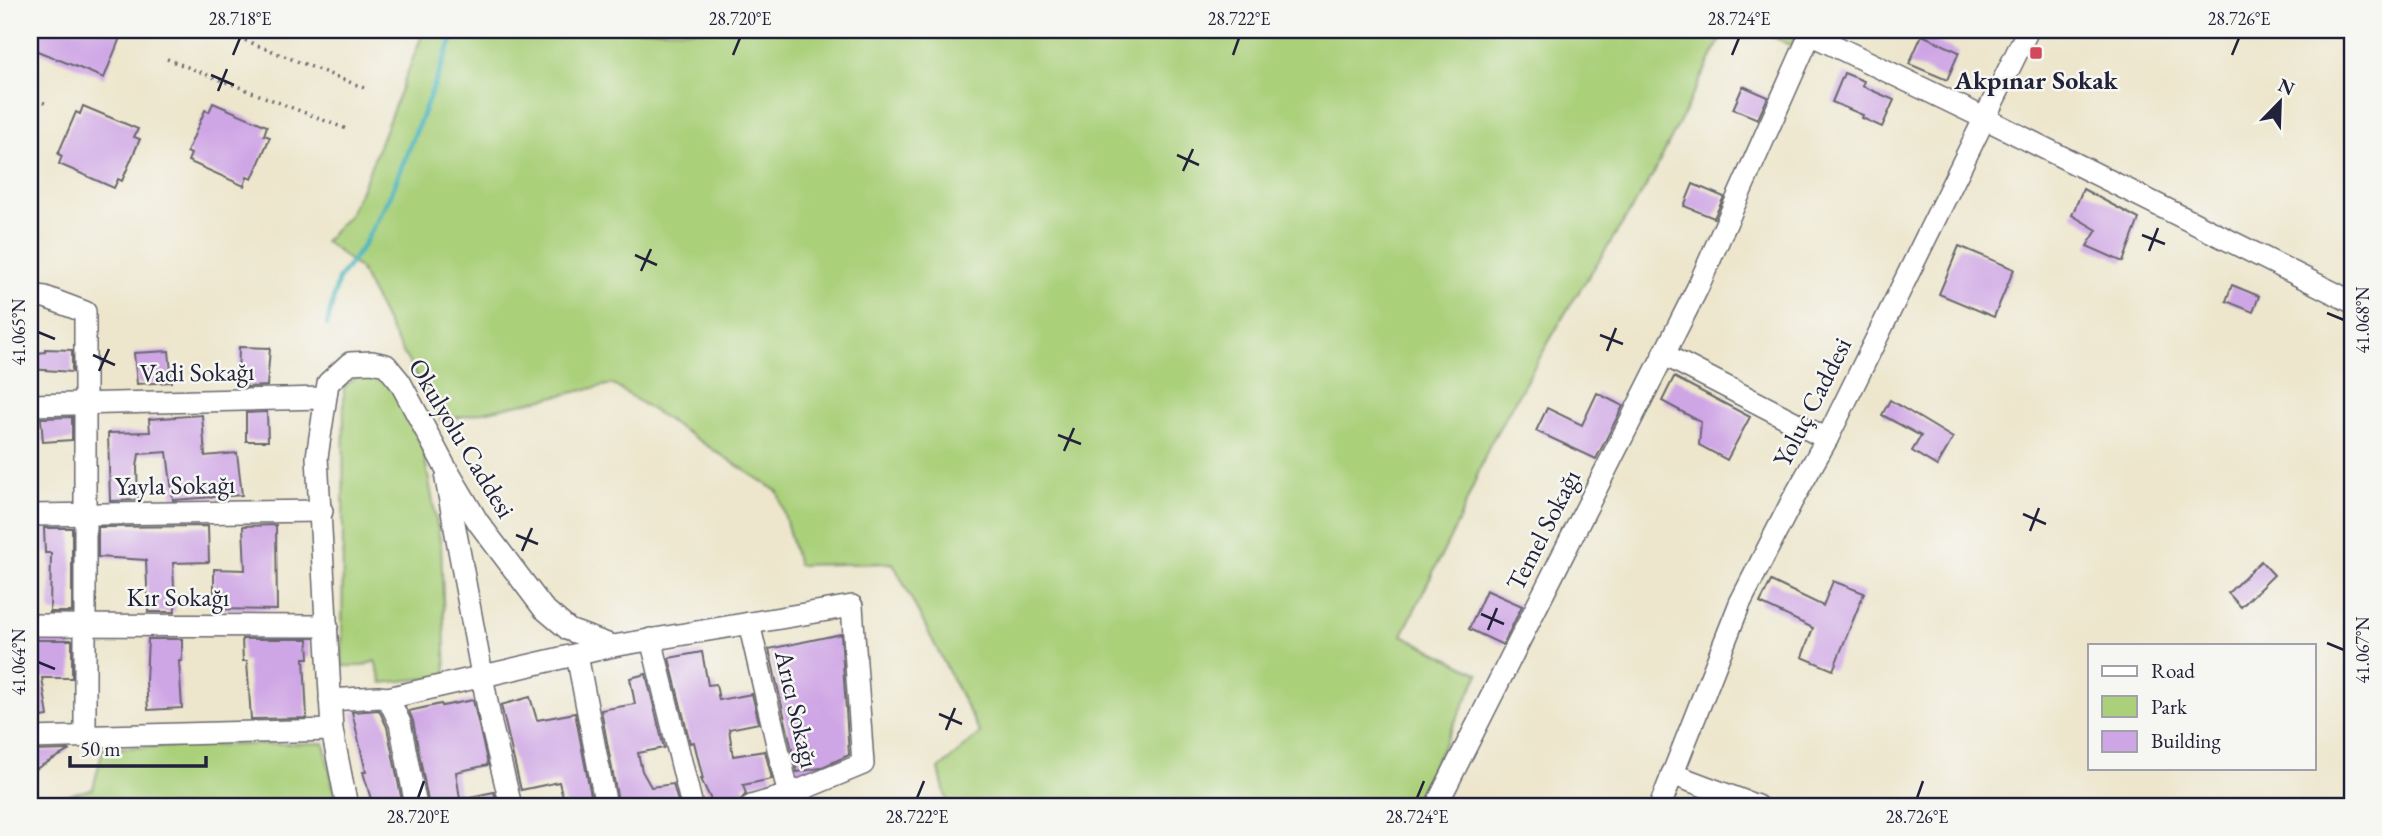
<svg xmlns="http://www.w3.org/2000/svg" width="2382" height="836" font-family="'EB Garamond',serif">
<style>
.green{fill:#aad07a;stroke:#66795a;stroke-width:2}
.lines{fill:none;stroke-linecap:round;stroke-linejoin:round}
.stream{stroke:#46b5bc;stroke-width:5}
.building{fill:#cfa6e5}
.minor-casing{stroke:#69676e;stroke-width:24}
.path{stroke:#69676e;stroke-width:3.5;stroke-dasharray:2 5;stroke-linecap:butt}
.minor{stroke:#fff;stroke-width:21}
.ticks{fill:none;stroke:#22223b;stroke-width:2.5}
.poi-dot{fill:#d1495b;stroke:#f6f6f2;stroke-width:2.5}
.labels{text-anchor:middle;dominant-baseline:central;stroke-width:5;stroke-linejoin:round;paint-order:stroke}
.poi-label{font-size:26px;font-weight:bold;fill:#22223b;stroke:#f6f6f2}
.street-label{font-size:26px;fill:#22223b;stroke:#f6f6f2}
.neatline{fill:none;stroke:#22223b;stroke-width:2.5}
.ticks-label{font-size:18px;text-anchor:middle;fill:#22223b}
</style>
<rect width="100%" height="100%" fill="#f6f6f2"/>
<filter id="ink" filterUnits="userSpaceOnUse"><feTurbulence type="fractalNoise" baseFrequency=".0143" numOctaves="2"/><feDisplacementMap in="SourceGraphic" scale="14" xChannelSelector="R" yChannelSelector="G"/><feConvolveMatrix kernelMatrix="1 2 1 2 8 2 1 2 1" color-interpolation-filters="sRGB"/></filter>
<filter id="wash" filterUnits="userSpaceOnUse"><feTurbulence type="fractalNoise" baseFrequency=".00686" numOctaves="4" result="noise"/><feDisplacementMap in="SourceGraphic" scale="28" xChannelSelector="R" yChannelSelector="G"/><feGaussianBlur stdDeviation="1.57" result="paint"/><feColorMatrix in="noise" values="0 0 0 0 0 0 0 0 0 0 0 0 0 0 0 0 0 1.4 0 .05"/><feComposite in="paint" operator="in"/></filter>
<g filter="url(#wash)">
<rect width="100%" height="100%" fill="#ede6cc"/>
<g class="green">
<path d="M424,30H1725L1652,177L1566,312L1490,444L1460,518L1402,635L1479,674L1413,806H948L939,769L980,733L893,563L798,565L778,492L612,384L442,421L392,333L360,269L325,241L349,215L366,179Z"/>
<path d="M1759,30H1799L1792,46Z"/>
<path d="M369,372L383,376L399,393L423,449L441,545L446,676L382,683L375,661L362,666H342L344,387L358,376Z"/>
<path d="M324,743L337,806H30V803L93,789L103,748Z"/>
</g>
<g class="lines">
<path class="stream" d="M327,325L338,280L363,246L391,194L456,30"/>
</g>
<g id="blocks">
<g class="building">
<path d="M30,30H123L104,78L30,48Z"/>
<path d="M1922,35L1959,52L1947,80L1909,64Z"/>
<path d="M1844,73L1864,81L1862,86L1894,100L1882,127L1862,118L1863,115L1832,102Z"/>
<path d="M1743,86L1768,97L1758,119L1733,109Z"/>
<path d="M213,103L267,126L264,135L270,137L252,179L247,177L244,186L188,161L191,154L187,152L205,110L209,112Z"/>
<path d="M83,106L138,129L134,137L140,139L122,181L118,179L114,188L59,164L62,156L58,154L76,112L80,114Z"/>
<path d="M1693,184L1724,197L1714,218L1684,206Z"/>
<path d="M2083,189L2139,219L2123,262L2087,246L2097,230L2072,215Z"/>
<path d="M1959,246L2014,269L1994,317L1939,294Z"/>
<path d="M2232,285L2259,296L2253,312L2226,301Z"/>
<path d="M239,347L270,348L267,386L246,387V380H238Z"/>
<path d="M45,349L72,350V372L30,369V354L45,352Z"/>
<path d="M169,351L172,382L137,384L134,353Z"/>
<path d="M1674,377L1750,417L1727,460L1699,445L1701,422L1662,401Z"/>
<path d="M1597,393L1623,406L1596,459L1536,431L1547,408L1582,425Z"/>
<path d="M1890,400L1953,438L1937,466L1912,451L1921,436L1882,415Z"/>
<path d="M267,412L268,441H246V413Z"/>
<path d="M202,415L205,456L237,453L242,495L173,500L167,452L139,454L137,467L138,500L110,501L108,433L150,432L149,419Z"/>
<path d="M72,417V440L43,442L41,418Z"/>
<path d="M276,525L277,610L214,609V569L245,570L243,526Z"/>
<path d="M208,526L209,562L173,563L175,612H148L146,560L98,557V527Z"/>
<path d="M44,528H72V612H50L51,553H45Z"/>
<path d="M2261,561L2274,575L2241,607L2228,593Z"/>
<path d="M1771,581L1823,606L1833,581L1864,593L1833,670L1802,657L1813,628L1760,603Z"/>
<path d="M1486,590L1522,606L1503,645L1469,629Z"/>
<path d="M841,634L849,755L820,768L797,772L769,649Z"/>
<path d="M148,639H182V661H179L182,708L148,710L146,681Z"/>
<path d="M242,639H308L309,658H304L307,718L251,719L247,661H243Z"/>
<path d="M30,640H72V678H42L48,716L30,719Z"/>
<path d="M702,652L708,685L716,684L719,700L752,694L759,723L729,729L733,756L765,751L772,779L743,785L746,794L738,803L727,806H714L701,779H703L694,742L690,743L669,658Z"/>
<path d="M646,674L664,748L638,753L642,771L651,787L673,784L679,806H619L601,710L635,704L630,678Z"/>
<path d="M530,697L537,720L575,713L593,806H565L559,782L521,790L501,705Z"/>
<path d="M473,700L488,765L456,772L460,799L494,792L498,806H429L413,721L409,711L441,704L442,706Z"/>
<path d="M379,710L387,727L403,806H373L363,772H366L352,712Z"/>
<path d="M70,750L30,772V751Z"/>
</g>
</g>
</g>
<g filter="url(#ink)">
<use href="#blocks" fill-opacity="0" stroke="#69676e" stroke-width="2"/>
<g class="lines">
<defs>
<g id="minor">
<path d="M1810,34L1984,118L2352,302"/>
<path d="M30,295L45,297L85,312V736"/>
<path d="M1663,354L1827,439"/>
<path d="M30,405L324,398"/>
<path d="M446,479L491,724L511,806"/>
<path d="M30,515L322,511"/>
<path d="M749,623L791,805"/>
<path d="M30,625L327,626"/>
<path d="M651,639L692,806"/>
<path d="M577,655L606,806"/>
<path d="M388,698L613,646"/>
<path d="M330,700L378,697L388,698L400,723L416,806"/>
<path d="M30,738L332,730"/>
<path d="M1672,774L1757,806"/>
<path d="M347,806L332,730L317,457L328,383L350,363L372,362L386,365L400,382L443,463L478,522L543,608L569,630L613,646L852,606L863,764L788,795L751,806"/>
<path d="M1436,806L1697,289L1812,30"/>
<path d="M1660,806L1740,603L1792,501L1827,439L2028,30"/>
</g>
</defs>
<use href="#minor" class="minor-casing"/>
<g class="path">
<path d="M219,30L367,89"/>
<path d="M167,59L349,130"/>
<path d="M30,97L47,104"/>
</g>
<use href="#minor" class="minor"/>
</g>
</g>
<path class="ticks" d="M233,55L240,38M733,55L740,38M1233,55L1239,38M1732,55L1739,38M2232,55L2239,38M211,75L234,85M218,91L227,69M1177,155L1199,165M1183,171L1193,149M2142,235L2165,244M2149,251L2158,228M635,255L657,265M641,271L651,249M2327,313L2344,320M38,332L55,339M1600,335L1623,344M1607,351L1616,328M93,355L115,365M99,371L109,349M1058,435L1081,444M1064,451L1074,428M2023,514L2046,524M2030,531L2039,508M516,535L538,544M522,551L532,528M1481,614L1504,624M1488,630L1497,608M2327,643L2344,650M38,662L55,669M939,714L962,724M946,730L955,708M418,798L424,781M917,798L924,781M1417,798L1424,781M1917,798L1923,781"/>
<rect class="poi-dot" x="2029" y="46" width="14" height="14" rx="3.5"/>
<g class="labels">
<g class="poi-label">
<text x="2036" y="80">Akpınar Sokak</text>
</g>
<g class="street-label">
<text transform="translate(197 372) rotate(-1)">Vadi Sokağı</text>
<text transform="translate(1812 402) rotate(-63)">Yoluç Caddesi</text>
<text transform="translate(462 438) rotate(59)">Okulyolu Caddesi</text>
<text transform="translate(175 485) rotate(-1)">Yayla Sokağı</text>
<text transform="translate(1543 530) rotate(-63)">Temel Sokağı</text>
<text x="178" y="597">Kır Sokağı</text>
<text transform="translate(797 709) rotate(77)">Arıcı Sokağı</text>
</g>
</g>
<rect width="2382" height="836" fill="none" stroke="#f6f6f2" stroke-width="77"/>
<rect x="2088" y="644" width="228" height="126" fill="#f6f6f2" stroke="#a1a1a9" stroke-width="2"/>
<rect x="2102" y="666" width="35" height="10" fill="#ffffff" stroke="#a1a1a9" stroke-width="2"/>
<text x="2151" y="678" font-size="21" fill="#22223b">Road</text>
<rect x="2102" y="696" width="35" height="21" fill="#aad07a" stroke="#a1a1a9" stroke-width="2"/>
<text x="2151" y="714" font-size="21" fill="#22223b">Park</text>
<rect x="2102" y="731" width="35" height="21" fill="#cfa6e5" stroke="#a1a1a9" stroke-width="2"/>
<text x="2151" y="748" font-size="21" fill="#22223b">Building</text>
<g transform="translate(2280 102) rotate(23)" stroke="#f6f6f2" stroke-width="5" paint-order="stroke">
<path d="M0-5L12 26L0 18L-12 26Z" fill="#22223b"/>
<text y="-10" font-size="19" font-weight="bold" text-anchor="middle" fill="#22223b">N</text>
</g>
<path d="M70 756v10h136v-10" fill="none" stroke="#22223b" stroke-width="3.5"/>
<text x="80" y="756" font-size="21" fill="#22223b" stroke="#f6f6f2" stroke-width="5" paint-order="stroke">50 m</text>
<rect x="38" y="38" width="2306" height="760" class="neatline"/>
<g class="ticks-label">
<text x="240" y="25">28.718°E</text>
<text x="740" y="25">28.720°E</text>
<text x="1239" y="25">28.722°E</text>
<text x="1739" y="25">28.724°E</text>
<text x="2239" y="25">28.726°E</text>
<text transform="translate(2363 320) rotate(-90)" y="6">41.068°N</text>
<text transform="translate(19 332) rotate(-90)" y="6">41.065°N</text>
<text transform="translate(2363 650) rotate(-90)" y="6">41.067°N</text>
<text transform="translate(19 662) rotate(-90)" y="6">41.064°N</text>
<text x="418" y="823">28.720°E</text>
<text x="917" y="823">28.722°E</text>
<text x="1417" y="823">28.724°E</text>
<text x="1917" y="823">28.726°E</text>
</g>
</svg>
